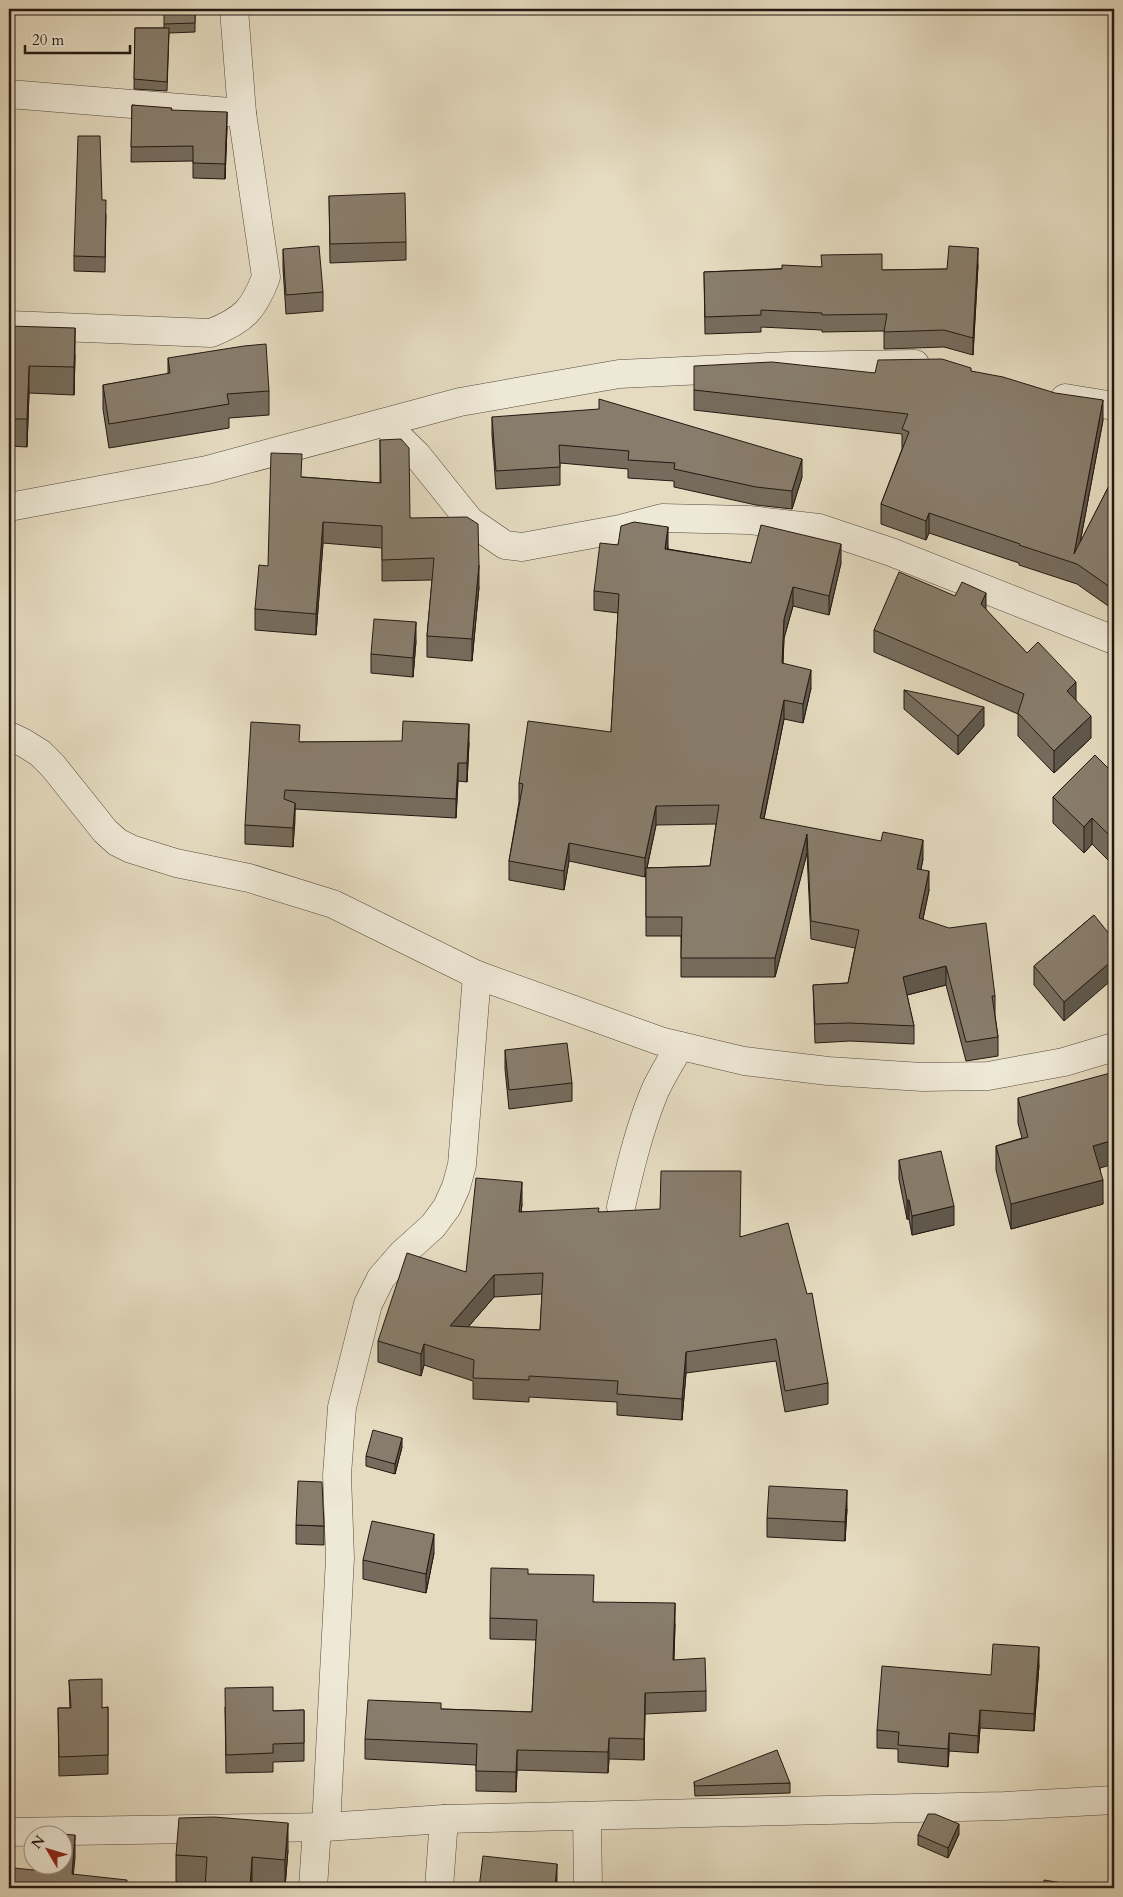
<svg xmlns="http://www.w3.org/2000/svg" width="1123" height="1897" font-family="Cardo,serif">
<style>
.lines{fill:none;stroke-linecap:round;stroke-linejoin:round}
.minor-casing{stroke:#54493e;stroke-width:29}
.minor{stroke:#eee8d6;stroke-width:28}
.wall{fill:#756c5d;stroke:#231812;fill-rule:evenodd}
.shaded-wall{fill:#5f584c;stroke:#231812}
.building{fill:#887d6c;stroke:#231812;fill-rule:evenodd}
</style>
<rect width="100%" height="100%" fill="#e5dbc0"/>
<filter id="stains"><feTurbulence type="fractalNoise" baseFrequency=".004" numOctaves="4"/><feColorMatrix values="0 0 0 0 .2 0 0 0 0 .09 0 0 0 0 .02 0 0 0 .5 -.17"/></filter>
<radialGradient id="worn" r=".72"><stop offset=".6" stop-color="#630" stop-opacity="0"/><stop offset="1" stop-color="#630" stop-opacity=".3"/></radialGradient>
<g class="lines">
<defs>
<g id="minor">
<path d="M9,94L242,113"/>
<path d="M9,325L211,333C244,320 254,309 266,277L242,113L234,9"/>
<path d="M1065,398L1114,406"/>
<path d="M384,423L417,455L470,521L505,545L522,547L620,529L662,518L749,520L819,528L891,552L1114,640"/>
<path d="M9,507L207,470L460,402L619,374L789,366L915,364"/>
<path d="M9,736L24,743L40,753L53,766L105,831L117,842L131,849L176,863L249,878L333,904L477,975L660,1041L744,1061L828,1071L922,1077L988,1076L1064,1062L1114,1047"/>
<path d="M621,1207C630,1168 639,1130 654,1093C661,1077 671,1061 680,1046"/>
<path d="M587,1816L588,1888"/>
<path d="M326,1827L340,1558L337,1475L342,1407L368,1304L381,1278L402,1254L433,1226L447,1207L456,1187L462,1165L477,975"/>
<path d="M9,1832L326,1827L444,1819L1004,1806L1114,1800"/>
<path d="M313,1888L317,1827"/>
<path d="M439,1888L444,1819"/>
</g>
</defs>
<use href="#minor" class="minor-casing"/>
<use href="#minor" class="minor"/>
</g>
<g class="wall">
<path d="M195,9V32L169,33L167,91L134,89L135,28H164V24Z"/>
<path d="M132,105L171,110L227,127L225,179L193,178V161L131,162Z"/>
<path d="M329,196L406,242V260L330,263Z"/>
<path d="M102,200L106,215L105,272L74,271V256Z"/>
<path d="M283,249L323,292V311L286,314L283,268Z"/>
<path d="M978,265L973,355L944,347L884,349V331L822,332V330L761,327V332L705,334L704,272L821,267L882,270L947,269Z"/>
<path d="M9,326L75,355L74,395L29,393L27,447L9,446Z"/>
<path d="M168,358L269,391V415L229,418V428L109,448L103,409V385L168,374Z"/>
<path d="M971,371L1103,420L1080,543L1114,476V610L1077,584L1019,565V563L929,533L926,540L881,524V504L902,449V434L694,410V390L875,373Z"/>
<path d="M492,417L802,477L792,509L756,505L674,487V481L628,478V469L560,463V485L496,489L492,435Z"/>
<path d="M380,440L410,518L479,587L472,661L427,657V636L432,580L382,581V548L323,543L316,635L255,630V609L268,566L302,477L380,483Z"/>
<path d="M618,545L668,546V549L751,563H841L829,615L793,606L784,638L783,663L811,688L803,723L784,719L764,819L923,859L921,869L929,890L923,919L995,996V1015L998,1037V1056L966,1061L946,985L907,995L914,1026V1044L850,1041L815,1043L813,985L848,983L855,948L811,939L807,853L775,977H681V936H646V870L645,877L569,861L564,890L509,880V861L519,802V783L611,732L618,613L594,610V591ZM716,824L710,866L647,868L656,825Z"/>
<path d="M986,610L1027,653L1076,700L1091,738L1054,773L1018,736V714L874,652V630Z"/>
<path d="M416,641L413,677L371,673V654Z"/>
<path d="M904,690L984,726L958,755L904,709Z"/>
<path d="M300,742L469,743L467,782L458,781L456,818L295,809L293,847L245,844V825Z"/>
<path d="M1114,774V866L1092,844L1084,853L1053,823V797Z"/>
<path d="M1094,915L1064,1021L1034,985V966Z"/>
<path d="M505,1050L572,1083V1101L509,1109L505,1069Z"/>
<path d="M1018,1098L1100,1168L1103,1204L1011,1229L996,1170V1146L1022,1138L1018,1123Z"/>
<path d="M899,1160L954,1225L912,1235L909,1219H907L899,1179Z"/>
<path d="M522,1204L521,1212H599L740,1236L828,1383V1404L785,1412L776,1361L686,1373L682,1420L617,1415V1402L529,1397V1402L473,1399V1381L424,1365L421,1376L378,1362V1341L466,1272ZM542,1294L540,1330L468,1327L494,1297Z"/>
<path d="M402,1447L395,1474L366,1466V1456Z"/>
<path d="M847,1509L845,1541L767,1537V1518Z"/>
<path d="M296,1525L324,1526V1545L296,1544Z"/>
<path d="M434,1553L426,1593L363,1579V1560Z"/>
<path d="M528,1574L594,1602L675,1624L674,1660L706,1691V1711L645,1714L644,1760L609,1759L608,1773L517,1770L516,1792L476,1791V1765L365,1759V1739L441,1709L532,1712L536,1640L490,1639V1618Z"/>
<path d="M1039,1665L1034,1731L980,1728L978,1753L949,1751L948,1767L898,1762V1749L877,1748V1730L991,1675Z"/>
<path d="M69,1680L102,1708L108,1707V1774L59,1776L58,1708H70Z"/>
<path d="M225,1707L273,1711L304,1710V1761L273,1762V1772L226,1773Z"/>
<path d="M694,1782L790,1783V1793L695,1796Z"/>
<path d="M959,1834L948,1858L918,1845V1835Z"/>
<path d="M288,1850L285,1887L252,1884V1888H205V1884L176,1882V1855Z"/>
</g>
<g class="shaded-wall">
<path d="M227,112V127L225,179V164Z"/>
<path d="M978,248V265L973,355V338Z"/>
<path d="M75,328V355L74,395V367Z"/>
<path d="M29,366V393L27,447V419Z"/>
<path d="M1103,400V420L1076,564L1074,554Z"/>
<path d="M802,459V477L792,509V491Z"/>
<path d="M929,513V533L926,540V521Z"/>
<path d="M323,522V543L316,635V614Z"/>
<path d="M668,527V546L665,568V549Z"/>
<path d="M841,544V563L829,615V596Z"/>
<path d="M479,565V587L472,661V639Z"/>
<path d="M793,587V606L784,638L782,682V663L784,619Z"/>
<path d="M986,593V616L981,604Z"/>
<path d="M416,622V641L413,677V658Z"/>
<path d="M811,670V688L803,723V704Z"/>
<path d="M1076,682V705L1067,691Z"/>
<path d="M784,700V719L760,837V818Z"/>
<path d="M984,707V726L958,755V736Z"/>
<path d="M1091,716V738L1054,773V751Z"/>
<path d="M469,724V743L467,782V763Z"/>
<path d="M458,763V781L456,818V799Z"/>
<path d="M295,803V821L293,847V828Z"/>
<path d="M656,806V825L645,877V858Z"/>
<path d="M1092,818V844L1084,853V827Z"/>
<path d="M807,834V853L775,977V958Z"/>
<path d="M923,840V859L917,888V869Z"/>
<path d="M569,843V861L564,890V871Z"/>
<path d="M929,871V890L919,937V918Z"/>
<path d="M1114,959V978L1064,1021V1002Z"/>
<path d="M946,966V985L903,996V977Z"/>
<path d="M1114,1140V1164L1093,1170V1146Z"/>
<path d="M1103,1180V1204L1011,1229V1204Z"/>
<path d="M522,1182V1204L519,1234V1212Z"/>
<rect x="907" y="1200" width="2" height="19"/>
<path d="M954,1206V1225L912,1235V1216Z"/>
<path d="M494,1275V1297L450,1348V1326Z"/>
<path d="M424,1344V1365L421,1376V1354Z"/>
<path d="M686,1352V1373L682,1420V1399Z"/>
<path d="M402,1438V1447L395,1474V1464Z"/>
<path d="M847,1490V1509L845,1541V1522Z"/>
<path d="M434,1534V1553L426,1593V1574Z"/>
<path d="M675,1603V1624L673,1680V1660Z"/>
<path d="M1039,1647V1665L1034,1731V1714Z"/>
<path d="M645,1693V1714L644,1760V1739Z"/>
<path d="M980,1710V1728L978,1753V1736Z"/>
<path d="M949,1733V1751L948,1767V1749Z"/>
<path d="M609,1738V1759L608,1773V1752Z"/>
<path d="M517,1750V1770L516,1792V1772Z"/>
<path d="M288,1823V1850L285,1887V1860Z"/>
<path d="M959,1824V1834L948,1858V1848Z"/>
<path d="M75,1835V1858L72,1888V1874Z"/>
<path d="M252,1857V1888H250Z"/>
<path d="M557,1864V1888H555Z"/>
</g>
<g class="building">
<path d="M164,9H195V23L164,24Z"/>
<path d="M135,28H169L167,82L134,79Z"/>
<path d="M132,105L172,108L171,110L227,112L225,164L193,163V146L131,147Z"/>
<path d="M78,136H100L102,200H106L105,257L74,256Z"/>
<path d="M405,193L406,242L330,244L329,196Z"/>
<path d="M319,246L323,292L286,295L283,249Z"/>
<path d="M949,246L978,248L973,338L944,330L884,332L887,314L822,315V313L761,310V315L705,317L704,272L782,269V265L822,267L821,255L882,254V270L947,269Z"/>
<path d="M9,326L75,328L74,367L29,366L27,419H9Z"/>
<path d="M266,344L269,391L227,394L229,404L109,424L103,385L170,373L168,358L244,346Z"/>
<path d="M942,359L971,368V371L1003,377L1055,393L1103,400L1074,554L1114,476V590L1077,564L1019,545L1020,544L929,513L926,521L881,504L909,432L902,429L908,414L694,390V366L772,362L875,373L878,360Z"/>
<path d="M599,399L802,459L792,491L756,487L674,469L675,463L628,460L629,451L559,445L560,467L496,471L492,417L599,409Z"/>
<path d="M401,439L409,448L410,518L467,517L478,524L479,565L472,639L427,636L434,558L382,560V526L323,522L316,614L255,609L259,565L268,566L271,453L302,454L301,477L381,483L380,440Z"/>
<path d="M634,522L668,527L665,549L751,563L761,525L841,544L829,596L793,587L784,619L782,663L811,670L803,704L784,700L760,818L881,841L883,832L923,840L917,869L929,871L919,918L949,928L986,923L995,996H992L998,1037L966,1042L946,966L903,977L914,1026L850,1023L815,1024L813,985L848,983L859,930L811,921L807,834L775,958H681L682,917H646V868L710,866L719,805L656,806L645,858L569,843L564,871L509,861L523,784L519,783L528,721L611,732L619,594L594,591L600,543L618,545L621,526Z"/>
<path d="M899,572L955,596L962,582L986,593L981,604L1027,653L1038,642L1076,682L1067,691L1091,716L1054,751L1018,713L1024,694L874,630Z"/>
<path d="M374,619L416,622L413,658L371,654Z"/>
<path d="M904,690L984,707L958,736Z"/>
<path d="M403,721L469,724L467,763H458L456,799L285,790L284,799L295,803L293,828L245,825L251,722L300,725L299,742L402,741Z"/>
<path d="M1095,755L1114,774V840L1092,818L1084,827L1053,797Z"/>
<path d="M1094,915L1114,940V959L1064,1002L1034,966Z"/>
<path d="M567,1043L572,1083L509,1090L505,1050Z"/>
<path d="M1114,1072V1140L1093,1146L1103,1180L1011,1204L996,1146L1028,1137L1018,1098Z"/>
<path d="M941,1151L954,1206L912,1216L909,1200H907L899,1160Z"/>
<path d="M661,1171H741L740,1237L788,1223L807,1294L812,1293L828,1383L785,1391L776,1339L686,1352L682,1399L617,1394L618,1381L529,1376V1380L473,1378L474,1360L424,1344L421,1354L378,1341L407,1253L466,1272L476,1178L522,1182L519,1212L599,1208L598,1212L660,1209ZM543,1273L540,1330L450,1326L494,1275Z"/>
<path d="M373,1430L402,1438L395,1464L366,1456Z"/>
<path d="M298,1481L322,1482L324,1526L296,1525Z"/>
<path d="M769,1486L847,1490L845,1522L767,1518Z"/>
<path d="M372,1521L434,1534L426,1574L363,1560Z"/>
<path d="M491,1568L528,1569V1574L594,1575L593,1602L675,1603L673,1660L705,1658L706,1691L645,1693L644,1739L609,1738L608,1752L517,1750L516,1772L476,1771L477,1744L365,1739L368,1700L441,1703V1709L532,1712L537,1620L490,1618Z"/>
<path d="M993,1644L1039,1647L1034,1714L980,1710L978,1736L949,1733L948,1749L898,1745L899,1732L877,1730L882,1666L991,1675Z"/>
<path d="M102,1679V1708L108,1707V1755L59,1757L58,1708H71L69,1680Z"/>
<path d="M273,1687V1711L304,1710V1743L273,1744V1753L226,1755L225,1688Z"/>
<path d="M777,1750L790,1783L695,1786L694,1782Z"/>
<path d="M928,1814H935L959,1824L948,1848L918,1835Z"/>
<path d="M214,1817L288,1823L285,1860L252,1857L250,1888H219L205,1887L207,1857L176,1855L179,1818Z"/>
<path d="M47,1833L75,1835L72,1874L127,1880L126,1888H12L14,1868L44,1871V1864H62V1834H46Z"/>
<path d="M483,1856L557,1864L555,1888H479Z"/>
<path d="M1044,1880L1093,1888H1043Z"/>
</g>
<rect width="1123" height="1897" fill="none" stroke="#e5dbc0" stroke-width="30"/>
<rect x="10" y="10" width="1103" height="1877" fill="none" stroke="#231812" stroke-width="2.5"/>
<rect x="15" y="15" width="1093" height="1867" fill="none" stroke="#231812"/>
<g transform="translate(48 1850) rotate(308)"><circle r="24" fill="#eee8d6" stroke="#9d9588"/>
<path d="M0-4L9 19L0 12L-9 19Z" fill="#8f2418"/>
<text y="-8" font-size="14" font-weight="bold" text-anchor="middle" fill="#231812">N</text>
</g>
<path d="M25 45v8h105v-8" fill="none" stroke="#231812" stroke-width="2.5"/>
<text x="32" y="45" font-size="15" fill="#231812" stroke="#eee8d6" stroke-width="4" paint-order="stroke">20 m</text>
<rect width="100%" height="100%" filter="url(#stains)"/>
<rect width="100%" height="100%" fill="url(#worn)"/>
</svg>
